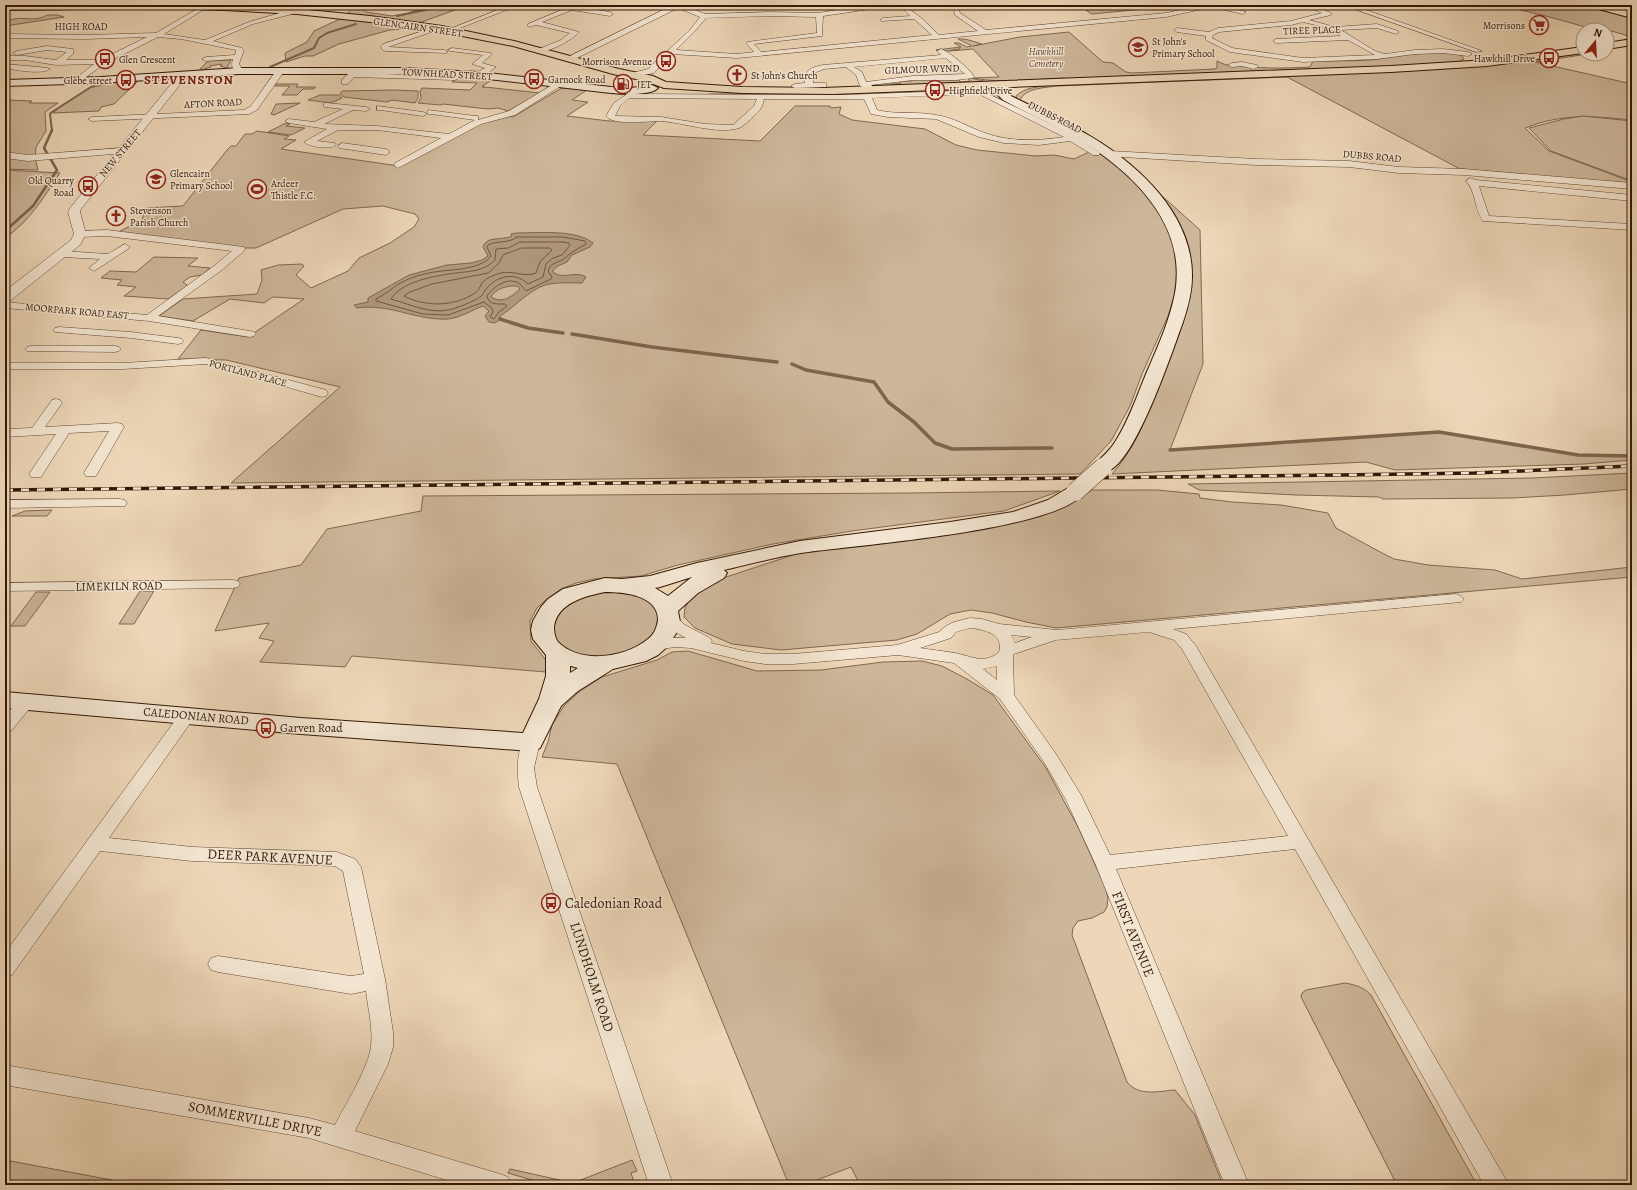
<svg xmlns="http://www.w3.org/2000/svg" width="1637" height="1190" font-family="Alegreya,serif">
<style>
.green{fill:#cdb79a;stroke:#806850}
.water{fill:#ae967b;stroke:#7d644c;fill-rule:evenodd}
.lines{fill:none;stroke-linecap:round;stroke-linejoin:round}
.shore{stroke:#705740;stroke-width:1}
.stream-far2{stroke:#7d644c;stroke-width:2}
.stream-far1{stroke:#7d644c;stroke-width:2.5}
.stream{stroke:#7d644c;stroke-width:3.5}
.minor-casing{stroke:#624832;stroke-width:1}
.tertiary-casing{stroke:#624832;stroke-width:1}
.secondary-casing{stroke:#331805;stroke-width:2}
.primary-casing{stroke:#331805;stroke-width:2}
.trunk-casing{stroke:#331805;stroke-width:2}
.minor{fill:#f3e5d1;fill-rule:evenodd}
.tertiary{fill:#f3e5d1;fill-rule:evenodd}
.secondary{fill:#f3e5d1;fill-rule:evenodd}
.primary{fill:#edd7b8;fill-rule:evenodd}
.trunk{fill:#edd7b8;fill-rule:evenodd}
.rail-casing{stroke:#331805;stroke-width:3.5}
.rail{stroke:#f3e5d1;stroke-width:2.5;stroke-dasharray:8;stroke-linecap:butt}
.secondary-bridge-casing{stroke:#331805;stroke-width:19;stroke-linecap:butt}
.secondary-bridge{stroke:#f3e5d1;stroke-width:18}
.labels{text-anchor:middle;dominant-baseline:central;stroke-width:3;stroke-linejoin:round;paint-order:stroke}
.far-poi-label{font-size:10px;fill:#331805;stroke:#f3e5d1;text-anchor:start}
.far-street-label{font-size:10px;fill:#331805;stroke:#f3e5d1}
.far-park-label{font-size:10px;font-style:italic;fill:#614832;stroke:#f3e5d1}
.street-label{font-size:12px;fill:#331805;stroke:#f3e5d1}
.poi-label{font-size:12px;fill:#331805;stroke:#f3e5d1;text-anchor:start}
.far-district-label{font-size:13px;font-weight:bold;letter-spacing:1px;fill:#7a1f14;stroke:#f3e5d1}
.near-street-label{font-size:14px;fill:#331805;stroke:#f3e5d1}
.near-poi-label{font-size:14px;fill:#331805;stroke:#f3e5d1;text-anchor:start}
</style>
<rect width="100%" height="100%" fill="#edd7b8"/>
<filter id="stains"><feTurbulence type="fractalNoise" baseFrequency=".005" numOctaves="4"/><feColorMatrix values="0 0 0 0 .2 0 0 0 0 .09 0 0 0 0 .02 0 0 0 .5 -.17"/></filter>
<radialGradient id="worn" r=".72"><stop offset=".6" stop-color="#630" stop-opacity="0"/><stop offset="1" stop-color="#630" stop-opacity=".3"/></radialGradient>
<g class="green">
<path d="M343,5H359L366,12L392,16L408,13L432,5H469L416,24L347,15L351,9L345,8Z"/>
<path d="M1084,5H1129L1143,9L1092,14L1079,6Z"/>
<path d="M1499,5H1588L1632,16V37L1598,27L1589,28L1546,16Z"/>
<path d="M47,15H57L64,17L5,26V23C17,13 35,24 47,15Z"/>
<path d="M342,18L416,28L390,30L339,44L313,56H305L286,62L285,53L307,42L314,31Z"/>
<path d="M1069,32L1103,62L1113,63L1126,72L1132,73L1214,69L1217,68V61C1230,68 1231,64 1244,66C1266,69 1288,68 1310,67L1313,61C1332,61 1351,61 1371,60C1387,58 1455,45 1464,58L1463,60L1457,62L1396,66L1068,79L1064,78C1034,79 1004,84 973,78L999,77L973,49L949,51L960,49L947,51L936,50L961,47L954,43H959L967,47L972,46L958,39C966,38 974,42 982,44L973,46L1020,37Z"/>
<path d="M1583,53L1588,54L1535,62L1632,84V120C1592,116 1564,113 1525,128L1549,151L1632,182V184L1460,169L1287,77L1056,86C1044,88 1025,88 1020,100L1023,103L1017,100L1016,96C1025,87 1039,87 1051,85L1435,68L1540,59Z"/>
<path d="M231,60L227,68L220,66L222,65L221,64L210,66L211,67L198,71L208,61Z"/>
<path d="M382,72L430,74L494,79L482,86H484L483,88L485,87L540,93L508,111L498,108L488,109L443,104L440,105L418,103L421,98L420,91L422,88L470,90L477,83L452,82L457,78L380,74Z"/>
<path d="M970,78L988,82L874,86L868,82H889L892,84L901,83L898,81H912L913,79L959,80L961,82L970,81L968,79Z"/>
<path d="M139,80L114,104L101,107L99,111L53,113L61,106L99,82Z"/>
<path d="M276,84H298L296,87H316L314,89H303L297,95H282L290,86H275Z"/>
<path d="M568,87L587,90L572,100L588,102L567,116L609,121H657L643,135L760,141L795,106H830L831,108L841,107L839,114L852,120L925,129L956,145L977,150L1036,156L1054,155L1074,159L1089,152L1095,155L1103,154L1138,185L1168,226L1176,252L1177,288L1168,316L1142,374L1130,406L1111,441L1080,474L231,483L340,387L226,360L178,359L201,330L248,337L304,299L273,297L264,303L230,299L193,321L159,316L183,299L257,294L262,280L261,270L278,265L302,264L304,266L296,275L311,288L348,271L359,258L390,243L414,227L419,219L415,214L383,206L343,209L256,248H242L118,232L142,220L146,208L183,206L227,150L231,146H236L245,134H252L257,131L289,136L284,139L296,140L281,149L399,166L481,123L507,116L513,117L560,89Z"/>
<path d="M976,88L995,90L1001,98L998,99L982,90L859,95H711L709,94L811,93Z"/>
<path d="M394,90L418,91V98L415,103L392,100L387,102L344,97L340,94L342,91Z"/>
<path d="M320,95H339L342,98L331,103L308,100Z"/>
<path d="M5,100L32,101L29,103H58L45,112L46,131L36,147L35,158L38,170L5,169Z"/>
<path d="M300,103L274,115L271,114L276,104Z"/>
<path d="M1583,116L1632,121V181L1551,151L1529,128L1564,119Z"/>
<path d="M286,123L290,124L286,126L305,128L291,135L268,132Z"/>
<path d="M5,170L60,173C43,198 30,221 5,238Z"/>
<path d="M1151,186L1200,230L1203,364L1170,450L1439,432L1578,455L1632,456V460L1584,464L1395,470L1366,462L1112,474C1154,427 1162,361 1175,302C1178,291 1187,261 1187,252C1185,226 1166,205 1151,186Z"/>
<path d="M154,257L198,258L188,266L210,268L202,275L190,277L183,282L187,285V286L168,299L124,296L136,287L117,285L122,280L101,278L110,271L136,272Z"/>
<path d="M1632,473V489L1565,495L1513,498L1383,499L1379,497L1296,495L1199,490L1188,484L1532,478Z"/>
<path d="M1092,490H1157L1199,494L1200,498L1232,502L1281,505L1328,513L1336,528L1382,553L1394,559L1428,565L1495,570L1522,579L1632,567V577L1056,628L1026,622L992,613L971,610L950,614L917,634L897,640L781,650L732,644L695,628L684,617L685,608L692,595L711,582L796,554L826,548L999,526L1038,517L1078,499Z"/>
<path d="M1060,491L1004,511L852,531L773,544L678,565L641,576L594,579L576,583L561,589L548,598L537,608L530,621L531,641L548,663L546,672L352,656L345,667L260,662L274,641L259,638L269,623L215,631L239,578L301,565L327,529L421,511L423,496L911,493Z"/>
<path d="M52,510L47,516H12L25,511Z"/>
<path d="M140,591H154L134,624H119Z"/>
<path d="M608,591C630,592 645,594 659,612L657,633C649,639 640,649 632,651C552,677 514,606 608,591Z"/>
<path d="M36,592H50L25,626H11Z"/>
<path d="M688,651L757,671L821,670L883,662L922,661L942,666L967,679L993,695L1046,768L1079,829L1105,887L1108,898L1107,907L1104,912L1092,918L1078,921L1073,928L1072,935L1127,1082C1139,1097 1159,1091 1175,1090L1195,1115L1223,1185H860L851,1167L804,1185H789L617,764L542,757L548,742L552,725L564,706L580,691L602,677L657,660L672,652Z"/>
<path d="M1345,983C1356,985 1363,987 1371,995L1477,1185H1397L1301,997L1302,993L1306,990Z"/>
<path d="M5,1160L112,1180L108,1185H5Z"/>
<path d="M632,1160L637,1171L631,1173L635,1185H549L508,1173L510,1169L573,1183Z"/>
</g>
<path class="water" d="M516,233C538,233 576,229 593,243L590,247L572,255L567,262L558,266L552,271C562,281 575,270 586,277L582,283C571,283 560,282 550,284C533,286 515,307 500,316V320L494,323L489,322L485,316L489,311L483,306C472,310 460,318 448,319C417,321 389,303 357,308L354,305L368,302V298L409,275L447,265L471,263L482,260L488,256L483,247C487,235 502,241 512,236L511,234ZM512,286H517L520,289C511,297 502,304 491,297C496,289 503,287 512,286Z"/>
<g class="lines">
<g class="shore">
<path d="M517,237H563L585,241L586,244C577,249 572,252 565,258C559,263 550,262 548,271L552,277L551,279L526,291C523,288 521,284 517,282C506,278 493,287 487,296C489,305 497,304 505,304L507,306L498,313L494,319L490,317L493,312L492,308L484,302L448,315L423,314L376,301V299C384,295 390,290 397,285C407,279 418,275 429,273C447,269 480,271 491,256L487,247L488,245C498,240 508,244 517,237Z"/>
<path d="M520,242H563L569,243L570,245L562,255L553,258L546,264L543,277L528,284C516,272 498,275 487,288C485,290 483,295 480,297C475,301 455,309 448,310C430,314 409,304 391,299C402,282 430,277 449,274C466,271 482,273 495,260L496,249L508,248Z"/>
<path d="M522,248H550L552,250L540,262L536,273C525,278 513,270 501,273C494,275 486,278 482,283C480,287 478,291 475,293C454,307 425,307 404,296L410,292L432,284L488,273L499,263L503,255Z"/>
</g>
<g class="stream-far2">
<path d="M397,16L425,10L437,5"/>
<path d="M270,67L314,48L319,38L327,33L356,24"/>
<path d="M52,131L50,114L52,112L91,87L118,81"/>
</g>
<path class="stream-far1" d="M5,231L33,206L57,170L44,148L52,130"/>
<g class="stream">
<path d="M500,319L528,328L563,333"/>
<path d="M572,334L652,347L777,362"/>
<path d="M792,364L806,370L874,382L888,402L914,422L935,443L952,449L1052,448"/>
<path d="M1170,450L1439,432L1578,455L1632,456"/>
</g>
<defs>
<g id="minor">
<path d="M307,5H316L296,13L253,24L213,41L242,48L244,50L239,64L243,71L239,73C232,71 231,65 233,59L206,61L202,59L206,57L235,55L236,50L181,39L158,37L104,64L78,83L74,81L75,79L94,64L56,65L25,60H5V56H25L56,60L67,52L47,50L17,55L13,53L17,51L47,46L73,49V54L66,60H100L147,37L85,39L5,38V34L85,35L156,33L204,5L207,7L206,8L164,34L205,40L249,22Z"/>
<path d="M510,5H519L450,32L445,31Z"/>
<path d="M673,5H683L705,14L768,12L818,13L871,5H887L884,7L823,16L822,36L754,44L761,52L932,35L914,19L881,21L880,20L883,18L910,16L904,10L891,5C912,5 924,21 939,35L978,31L955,15L954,11L957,9L959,10L960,13L986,30L1166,13L1203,5H1220L1246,12L1243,14L1211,7L1166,17L737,58L672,54L654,73L632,77V73L648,69L690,30L700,17L678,8L573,60H570L566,58ZM768,16L816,17L817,33L747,42L746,43L754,52L737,54L676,50L694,32L706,18Z"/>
<path d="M1303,5H1312L1331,13V15L1309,20L1335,27L1377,24L1398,31L1399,32L1396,34L1377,28L1341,30L1375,51L1385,54L1415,50L1443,49L1468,52L1472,54L1468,56L1443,53L1415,54L1377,59L1303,62L1230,52L1206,40V36L1177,32L1174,30L1177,28L1209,32L1218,28L1291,21L1322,13ZM1303,22L1328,28L1341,36L1276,39L1273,41L1276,43L1348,40L1375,55L1303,58L1232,48L1212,38L1213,35L1219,32L1291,25Z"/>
<path d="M1343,5H1352L1482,51L1476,52Z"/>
<path d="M571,6L610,12L613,14L610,16L572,10L542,22L579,32C572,40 549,53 539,51V49L561,40L570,33L536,25L530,27L527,25L528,24Z"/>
<path d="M435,27L438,29L437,30L388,47L444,50L448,52L446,53L385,51L382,49L381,46L383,44Z"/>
<path d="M452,48L491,53V55L482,63L496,67L482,77H476V73L485,68L472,64L483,55L450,51L448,50Z"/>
<path d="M941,49C950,52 968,68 974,76L973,78L956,80H913L871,85L875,88L871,90L860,86L856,75L846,67L824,69L814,73L813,83H826V87L795,88L791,86L795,84L805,83C805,69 810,68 823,65L941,55L937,51ZM946,58L965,74L913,76L866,82L862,72L854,67Z"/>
<path d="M1242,62L1257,65L1258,67L1254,69L1242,66L1232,67L1228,65L1232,63Z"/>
<path d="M5,64C13,65 47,67 50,69C42,75 15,70 5,68Z"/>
<path d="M278,68H284L285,70L257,110L249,114L92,121L88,119L92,117L244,110L251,106Z"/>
<path d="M349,73L455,76L459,78L455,80L354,77L348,84H342V80Z"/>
<path d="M557,82H563L564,84L515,115L481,124L398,168L394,165L395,163L441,138L377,130H338L317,141L335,143L336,145C331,150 309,147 304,142L327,129L289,123L285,121L289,119L314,122L343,109L324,107V103H327L366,107L370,109L366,111L353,110L324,124L377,126L449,134L475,120L431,114H428V110L475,116H478V120L509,111Z"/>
<path d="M980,90L1076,136L1100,153L1099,155H1093L1070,141L1039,145L1004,143L979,137L936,119L888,117L871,114L864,99H764C763,102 763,105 761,108C759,112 743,127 739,128C718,135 681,122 660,121C647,121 614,126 606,116L614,103L627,94L843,95ZM979,94L1064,137C1038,141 1010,142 985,133C968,127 953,117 936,115C916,111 896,115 877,110L872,98ZM629,98L757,99L754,106L733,125L705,124L661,117L615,116L620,106Z"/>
<path d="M377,106L423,112L427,114L423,116L380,110H377Z"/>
<path d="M342,143L386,149L390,152L386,155L339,148L338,146Z"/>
<path d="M122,148L126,151L125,153L28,161L5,158V152L28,155Z"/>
<path d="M1109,151L1256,159L1349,161L1399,167L1464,169L1632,183V189L1464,175L1399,173L1349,167L1256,165L1106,156L1105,154Z"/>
<path d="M1470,178L1476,180L1632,195V201L1479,186L1489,216L1632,224V230L1483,221C1474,209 1476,191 1466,181Z"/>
<path d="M107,230L244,247L245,249L244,251L222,270L158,316L250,331L254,332L256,334L254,336L250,337L149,321L5,308V302L147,315L214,266L232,251L107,236L80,237L75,234L80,231Z"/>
<path d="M125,244L130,247L128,249L94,271L89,268L100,259L62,257L57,254L62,251L108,254Z"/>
<path d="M59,327L131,332L178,338L182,339L184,341L182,343L178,344L131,338L55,332L53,330L55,328Z"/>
<path d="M31,346H115L119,347L121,349L119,351L115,352L27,351L25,349L27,347Z"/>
<path d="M206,358L326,390L328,393L326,396L322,397L206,364L123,369H5V363H123Z"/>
<path d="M56,399L60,400L62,403L45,427L118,423L122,424L124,427L96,476H86L84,473L109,431L69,433L41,477H31L29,474L56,434L5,437V429L32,428L52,400Z"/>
<path d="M120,499L125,500L127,503L125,506L5,508V500Z"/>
<path d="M233,580L238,581L240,584L238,587L233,588L5,591V583Z"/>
<path d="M1456,594L1461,596L1464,599L1461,602L1173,629L1186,634L1196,646L1509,1185H1484L1295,849L1116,869L1249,1185H1225L1095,863L1066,800L1044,762L1000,699L954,663L898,655L793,664H765L744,661L691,648L675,647L655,650L649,649L647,645L649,641C662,638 674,637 686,638C677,633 668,628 662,619L665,616L670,614L675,616L685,625L710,638L712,641L711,643L744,651L765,654H793L897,645L939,632L946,626L954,622L970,618L982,619L999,624L1057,630ZM970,628C983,629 1005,634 999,652C984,665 971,656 955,653C944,651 932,650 920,648L951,638L956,632ZM1149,632L1174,640L1182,649L1288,836L1110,855L1081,795L1056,754L1014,695L1013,655L1014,654L1056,640ZM1011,635L1032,637L1015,643ZM997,666V680L983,669Z"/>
<path d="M27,696L33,698L35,702L11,731L5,733V716L21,698Z"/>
<path d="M188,709L194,711L196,715L109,838L192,847L337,852L355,859L361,867L385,979L393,1032V1047L388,1064L355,1131L500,1174L508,1177L512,1185H463L309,1138L5,1085V1065L309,1118L335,1125C345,1105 369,1067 371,1046C373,1028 368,1009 366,991L351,994L218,972L211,970L208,964L211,958L218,956L351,976L364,974L343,871L335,866L192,861L100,851L12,975L5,977V953L182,711Z"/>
<path d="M531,736L537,738L540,742L534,768L537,787L673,1185H649L519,787C517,771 516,753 525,738Z"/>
</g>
<path id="tertiary" d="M183,72L188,75L186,77L81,209L80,212L86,234L80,245L10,301L5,302V291L71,240L74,234L68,212L70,208L180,73Z"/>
<g id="secondary">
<path d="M239,68H402L479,72L611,87L631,88L652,85L658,88C651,96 621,94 611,93L479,78L402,74H239L101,83L5,86V80L101,77Z"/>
<path d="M1004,86L1008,87L1010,89L1009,93L1011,96C1037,109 1064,121 1090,136C1139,165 1193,215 1192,277C1192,292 1188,307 1183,322C1172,352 1136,461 1108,471C1104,473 1101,472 1096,471L1093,467C1100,458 1109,452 1115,442C1130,419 1138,392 1149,367C1159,344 1170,319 1175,293C1186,230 1142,182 1094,149C1066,129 1033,117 1003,100L997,94L1000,87Z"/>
<path d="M1075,486L1082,488L1085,492C1058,531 854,545 801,553C776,557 750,564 724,570L727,573L724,578L698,593L678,611L680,622L677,632L667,647L658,655L646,661L613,669L578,691L561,706L540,748L531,751L301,734L5,708V692L301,718L523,733L539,699L546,676V655L533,639L531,630L533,621L541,607L548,599L563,589L605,578L622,579L650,576L697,563L800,541L950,522L1013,512L1048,500L1068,488ZM692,577L668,596L655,588L660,587ZM605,592C624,592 658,595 658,620C657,627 654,635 648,639C626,657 581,665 558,642C555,638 554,632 554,627C557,603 585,596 605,592ZM570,666H571L578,668L570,673Z"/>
</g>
<g id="primary">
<path d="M5,5H233L297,9L370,16L442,26L514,41L619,69L653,76L666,82L742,87L823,88L1391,66L1487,60L1583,47V53L1487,66L1391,72L833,94L742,93L664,88L645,81L613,74L513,46L442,32L370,22L297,14L224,10L150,8L5,10Z"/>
<path d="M1632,39V45L1607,49V43Z"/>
</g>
<path id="trunk" d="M1589,5H1605L1632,12V18L1591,7Z"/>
</defs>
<use href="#minor" class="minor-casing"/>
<use href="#tertiary" class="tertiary-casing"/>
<use href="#secondary" class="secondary-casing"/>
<use href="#primary" class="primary-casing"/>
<use href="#trunk" class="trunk-casing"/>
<use href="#minor" class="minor"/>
<use href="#tertiary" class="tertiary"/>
<use href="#secondary" class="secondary"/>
<use href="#primary" class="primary"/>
<use href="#trunk" class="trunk"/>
<defs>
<path id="rail" d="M5,490L1340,475L1475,473L1632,466"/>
</defs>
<use href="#rail" class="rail-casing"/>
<use href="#rail" class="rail"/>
<defs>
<path id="secondary-bridge" d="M1075,492L1103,467"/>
</defs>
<use href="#secondary-bridge" class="secondary-bridge-casing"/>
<use href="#secondary-bridge" class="secondary-bridge"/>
</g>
<defs>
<symbol id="supermarket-ring" viewBox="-11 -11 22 22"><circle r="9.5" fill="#f3e5d1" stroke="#8f2418" stroke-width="1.5"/><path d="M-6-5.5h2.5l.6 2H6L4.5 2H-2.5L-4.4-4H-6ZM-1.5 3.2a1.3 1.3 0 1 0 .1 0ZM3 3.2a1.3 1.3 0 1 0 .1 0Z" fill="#8f2418"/></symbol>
<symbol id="school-ring" viewBox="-11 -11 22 22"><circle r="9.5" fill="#f3e5d1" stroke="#8f2418" stroke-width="1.5"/><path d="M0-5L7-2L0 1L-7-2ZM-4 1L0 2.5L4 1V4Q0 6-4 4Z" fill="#8f2418"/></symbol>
<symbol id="bus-ring" viewBox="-11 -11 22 22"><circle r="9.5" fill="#f3e5d1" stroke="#8f2418" stroke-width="1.5"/><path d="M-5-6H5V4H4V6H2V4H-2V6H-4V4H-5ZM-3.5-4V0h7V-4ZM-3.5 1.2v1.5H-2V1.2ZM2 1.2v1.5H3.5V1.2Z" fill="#8f2418"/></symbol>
<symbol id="church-ring" viewBox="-11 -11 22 22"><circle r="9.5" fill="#f3e5d1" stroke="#8f2418" stroke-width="1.5"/><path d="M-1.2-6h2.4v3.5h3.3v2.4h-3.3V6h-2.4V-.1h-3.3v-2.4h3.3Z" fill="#8f2418"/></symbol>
<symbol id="fuel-ring" viewBox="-11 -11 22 22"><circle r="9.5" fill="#f3e5d1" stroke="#8f2418" stroke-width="1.5"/><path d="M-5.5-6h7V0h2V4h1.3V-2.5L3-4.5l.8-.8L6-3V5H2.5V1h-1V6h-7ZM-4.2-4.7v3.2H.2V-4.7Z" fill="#8f2418"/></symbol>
<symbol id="stadium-ring" viewBox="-11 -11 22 22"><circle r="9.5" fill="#f3e5d1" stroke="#8f2418" stroke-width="1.5"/><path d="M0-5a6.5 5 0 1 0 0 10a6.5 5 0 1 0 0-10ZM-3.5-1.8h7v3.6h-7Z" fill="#8f2418"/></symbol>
</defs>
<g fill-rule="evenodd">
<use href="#supermarket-ring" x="1528" y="14" width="22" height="22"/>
<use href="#school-ring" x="1127" y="36" width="22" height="22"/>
<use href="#bus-ring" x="1538" y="47" width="22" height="22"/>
<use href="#bus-ring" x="94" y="48" width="22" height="22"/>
<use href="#bus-ring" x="655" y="50" width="22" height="22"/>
<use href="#church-ring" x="726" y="64" width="22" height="22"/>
<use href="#bus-ring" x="523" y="68" width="22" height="22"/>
<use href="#bus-ring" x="115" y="69" width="22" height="22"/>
<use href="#fuel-ring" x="612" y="73" width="22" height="22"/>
<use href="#bus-ring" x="924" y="79" width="22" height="22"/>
<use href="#school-ring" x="145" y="168" width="22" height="22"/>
<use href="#bus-ring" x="77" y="175" width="22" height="22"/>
<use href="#stadium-ring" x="246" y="178" width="22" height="22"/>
<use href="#church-ring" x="105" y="205" width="22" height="22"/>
<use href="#bus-ring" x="255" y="717" width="22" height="22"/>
<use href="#bus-ring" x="540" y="892" width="22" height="22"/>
</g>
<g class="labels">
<g class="far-poi-label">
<text x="1525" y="25" text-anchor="end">Morrisons</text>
<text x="1152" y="41">St John's<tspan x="1152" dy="12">Primary School</tspan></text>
<text x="1535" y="58" text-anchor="end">Hawkhill Drive</text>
<text x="119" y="59">Glen Crescent</text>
<text x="652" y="61" text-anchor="end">Morrison Avenue</text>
<text x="751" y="75">St John's Church</text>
<text x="548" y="79">Garnock Road</text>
<text x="112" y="80" text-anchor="end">Glebe street</text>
<text x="637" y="84">JET</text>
<text x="949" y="90">Highfield Drive</text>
<text x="170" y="173">Glencairn<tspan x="170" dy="12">Primary School</tspan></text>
<text x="74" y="180" text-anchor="end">Old Quarry<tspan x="74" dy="12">Road</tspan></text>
<text x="271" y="183">Ardeer<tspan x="271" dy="12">Thistle F.C.</tspan></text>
<text x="130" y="210">Stevenson<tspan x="130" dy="12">Parish Church</tspan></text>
</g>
<g class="far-street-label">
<text x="81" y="26">HIGH ROAD</text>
<text transform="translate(418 27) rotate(8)">GLENCAIRN STREET</text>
<text transform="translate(1312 30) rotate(-2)">TIREE PLACE</text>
<text transform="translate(922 69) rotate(-2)">GILMOUR WYND</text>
<text transform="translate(447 74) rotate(3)">TOWNHEAD STREET</text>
<text transform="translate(213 103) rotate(-3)">AFTON ROAD</text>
<text transform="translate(1055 117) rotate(27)">DUBBS ROAD</text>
<text transform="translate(120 153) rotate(-50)">NEW STREET</text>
<text transform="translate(1372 156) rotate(5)">DUBBS ROAD</text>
<text transform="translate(77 311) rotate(5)">MOORPARK ROAD EAST</text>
<text transform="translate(248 373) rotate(15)">PORTLAND PLACE</text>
</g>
<g class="far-park-label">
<text x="1046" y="51">Hawkhill<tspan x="1046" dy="12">Cemetery</tspan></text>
</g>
<g class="street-label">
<text transform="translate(119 586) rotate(-1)">LIMEKILN ROAD</text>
<text transform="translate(196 716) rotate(5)">CALEDONIAN ROAD</text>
</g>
<g class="poi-label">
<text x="280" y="728">Garven Road</text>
</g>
<g class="far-district-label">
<text x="189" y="79">STEVENSTON</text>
</g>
<g class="near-street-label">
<text transform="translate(270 857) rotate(3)">DEER PARK AVENUE</text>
<text transform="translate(1133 934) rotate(68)">FIRST AVENUE</text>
<text transform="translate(592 977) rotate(72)">LUNDHOLM ROAD</text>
<text transform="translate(255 1119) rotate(11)">SOMMERVILLE DRIVE</text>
</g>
<g class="near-poi-label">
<text x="565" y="903">Caledonian Road</text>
</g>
</g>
<rect width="1637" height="1190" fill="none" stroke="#edd7b8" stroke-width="20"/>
<rect x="6" y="6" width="1625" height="1178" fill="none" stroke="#331805" stroke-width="2"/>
<rect x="10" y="10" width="1617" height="1170" fill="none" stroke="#331805"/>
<g transform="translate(1595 42) rotate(18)"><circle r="19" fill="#f3e5d1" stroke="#a6937f"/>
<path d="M0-3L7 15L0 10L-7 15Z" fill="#8f2418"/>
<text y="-6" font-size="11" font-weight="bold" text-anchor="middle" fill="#331805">N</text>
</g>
<rect width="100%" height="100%" filter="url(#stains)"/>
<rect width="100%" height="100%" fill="url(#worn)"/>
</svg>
